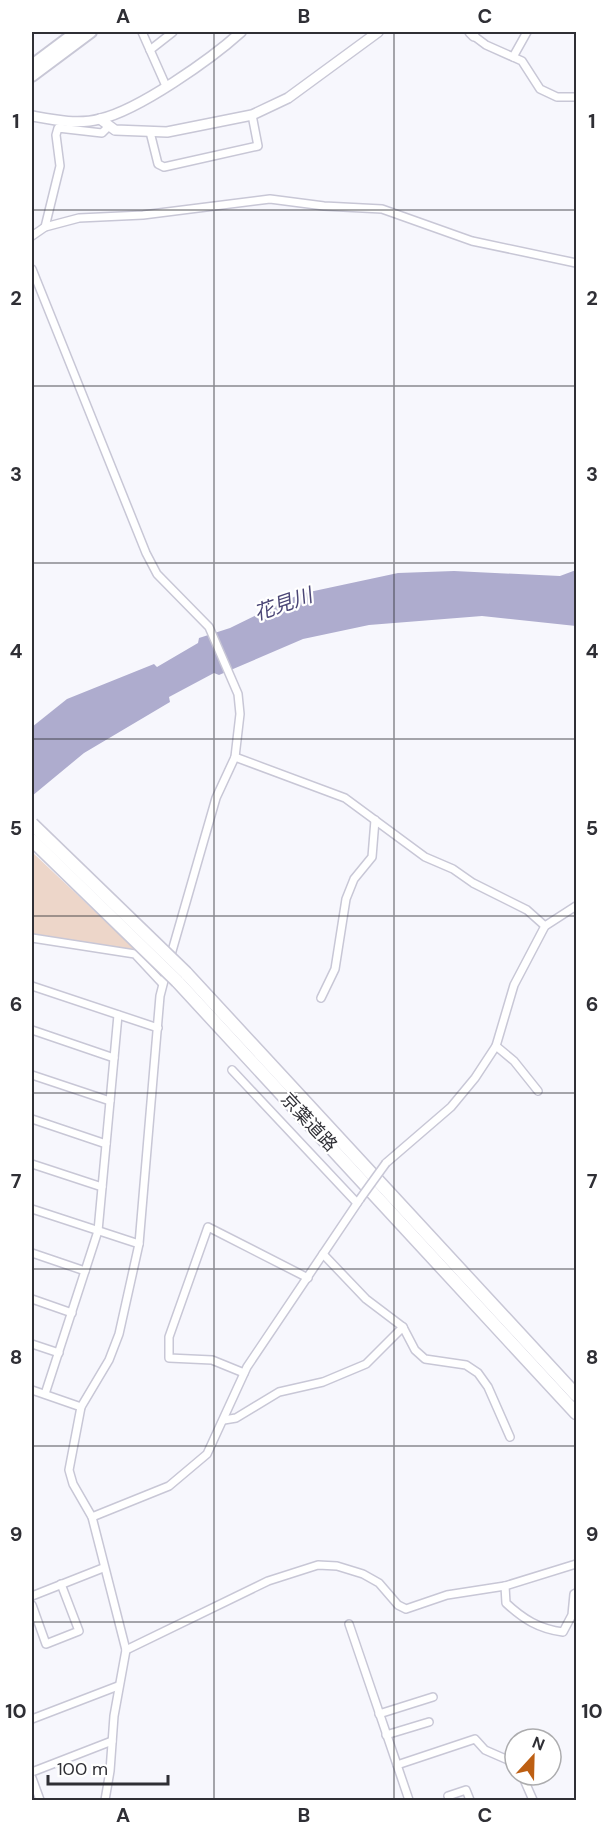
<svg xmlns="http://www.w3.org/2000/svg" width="608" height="1832" font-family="'DM Sans','Noto Sans JP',sans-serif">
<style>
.green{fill:#edd6c9}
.water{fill:#aeacce}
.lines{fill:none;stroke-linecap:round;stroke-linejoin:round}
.street-casing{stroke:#c8c7d6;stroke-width:10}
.secondary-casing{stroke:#c8c7d6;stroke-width:12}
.primary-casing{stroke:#c8c7d6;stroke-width:14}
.highway-casing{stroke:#c8c7d6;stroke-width:15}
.street{stroke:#fff;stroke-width:7}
.secondary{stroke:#fff;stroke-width:9}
.primary{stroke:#fff;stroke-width:10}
.highway{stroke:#fff;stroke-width:12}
.street-bridge-casing{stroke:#c8c7d6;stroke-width:10;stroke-linecap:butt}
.highway-bridge-casing{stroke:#c8c7d6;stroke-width:15;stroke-linecap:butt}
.street-bridge{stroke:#fff;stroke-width:7}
.highway-bridge{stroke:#fff;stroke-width:12}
.grid{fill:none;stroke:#2f2f35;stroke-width:1.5;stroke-opacity:0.55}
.labels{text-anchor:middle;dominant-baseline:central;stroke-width:4.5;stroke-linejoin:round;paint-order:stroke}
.street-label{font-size:18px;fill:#2f2f35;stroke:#fff}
.water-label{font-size:20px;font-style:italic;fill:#4b4676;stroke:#fff}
.neatline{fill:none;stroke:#2f2f35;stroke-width:2}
.grid-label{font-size:20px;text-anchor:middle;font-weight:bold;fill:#2f2f35}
</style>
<rect width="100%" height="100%" fill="#f7f7fd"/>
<path class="green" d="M32,852L137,951L32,934Z"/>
<path class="water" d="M576,570V626L482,616L369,625L303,639L219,675L214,673L169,697L170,702L84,753L32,796V727L67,699L154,664L157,667L198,643L199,638L230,628L300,594L398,573L454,571L560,576Z"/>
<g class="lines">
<defs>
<g id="street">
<path d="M142,32L166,86"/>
<path d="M474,36L486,45L522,61L540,89L557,97H576"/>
<path d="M150,50L173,32"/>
<path d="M513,57L527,32"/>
<path d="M150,132L158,164L164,167L258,146L252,115"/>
<path d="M45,227L60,166L56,135L58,128L102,133L108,127"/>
<path d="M32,236L45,227L79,218L143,215L270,199L324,206L382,209L472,241L576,263"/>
<path d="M32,269L146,553L157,574L209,627L238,694L240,714L235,757L216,798L170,958"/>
<path d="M235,757L345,798L425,857L453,869L473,883L527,910L545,926"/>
<path d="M32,938L135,954L162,983"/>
<path d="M32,986L158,1028"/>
<path d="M321,998L335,969L346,899L354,879L372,857L375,820"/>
<path d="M32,1030L114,1058"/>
<path d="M496,1046L514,1061L538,1091"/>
<path d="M232,1070L357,1203"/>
<path d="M32,1075L110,1101"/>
<path d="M32,1119L106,1144"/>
<path d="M386,1163L451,1107L475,1078L496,1046L514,985L545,926L576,906"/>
<path d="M32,1164L102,1187"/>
<path d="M32,1209L139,1244"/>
<path d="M32,1253L85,1271"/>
<path d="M323,1254L366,1299L403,1327L415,1350L425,1359L466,1365L478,1373L488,1387L510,1437"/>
<path d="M32,1299L72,1313"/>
<path d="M32,1344L59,1353"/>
<path d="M244,1373L212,1360L169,1358V1337L208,1227L308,1278"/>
<path d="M32,1390L81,1407"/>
<path d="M45,1394L98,1231L118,1015"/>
<path d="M224,1420L236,1418L279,1392L323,1382L366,1364L403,1327"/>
<path d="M92,1517L169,1486L207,1454L247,1367L360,1199"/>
<path d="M505,1586L506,1603C523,1619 539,1629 563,1632L572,1615L574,1594L576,1593"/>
<path d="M32,1596L103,1568"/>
<path d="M32,1605L46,1644L79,1631L61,1584"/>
<path d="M349,1624L409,1800"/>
<path d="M126,1650L268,1581L318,1565L337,1566L363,1574L379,1583L398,1605L406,1609L447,1595L505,1586L576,1564"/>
<path d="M379,1714L433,1697"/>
<path d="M32,1719L118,1686"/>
<path d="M386,1735L429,1722"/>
<path d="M397,1765L475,1739L485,1750L515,1763"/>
<path d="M32,1772L112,1741"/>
<path d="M522,1775L533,1800"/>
<path d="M32,1778L40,1800"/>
<path d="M105,1800L110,1771L114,1716L126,1650L92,1517L73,1484L69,1470L81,1407L109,1360L119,1334L139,1244L160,996L167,969"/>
<path d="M450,1800L448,1796L466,1790L470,1800"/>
</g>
<g id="secondary">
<path d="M470,32L474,36"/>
<path d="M32,116C54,120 78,125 100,119C139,110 211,59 241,32"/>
<path d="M100,119L115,130L167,132L252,115L288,98L378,32"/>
</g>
<g id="primary">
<path d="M32,65L76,32"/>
<path d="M32,76L91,32"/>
</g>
<g id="highway">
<path d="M186,973L576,1395"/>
<path d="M177,981L576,1413"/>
</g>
</defs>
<use href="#street" class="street-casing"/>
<use href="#secondary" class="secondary-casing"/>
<use href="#primary" class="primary-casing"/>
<use href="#highway" class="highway-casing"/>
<use href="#street" class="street"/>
<use href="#secondary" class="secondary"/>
<use href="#primary" class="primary"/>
<use href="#highway" class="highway"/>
<defs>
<path id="street-bridge" d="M360,1199L386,1163"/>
<g id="highway-bridge">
<path d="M32,824L186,973"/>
<path d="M32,840L177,981"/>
</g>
</defs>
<use href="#street-bridge" class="street-bridge-casing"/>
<use href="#highway-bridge" class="highway-bridge-casing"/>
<use href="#street-bridge" class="street-bridge"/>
<use href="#highway-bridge" class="highway-bridge"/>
</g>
<path class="grid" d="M214,32V1800M394,32V1800M32,210H576M32,386H576M32,563H576M32,739H576M32,916H576M32,1093H576M32,1269H576M32,1446H576M32,1622H576"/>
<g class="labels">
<g class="street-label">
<text transform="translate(309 1122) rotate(47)">京葉道路</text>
</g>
<g class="water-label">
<text transform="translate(283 604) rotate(-19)">花見川</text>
</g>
</g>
<rect width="608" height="1832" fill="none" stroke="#ffffff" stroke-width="66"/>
<g transform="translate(533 1757) rotate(22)"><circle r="28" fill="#ffffff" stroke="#acacae" stroke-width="1.5"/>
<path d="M0-4.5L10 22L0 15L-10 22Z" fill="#bd5f13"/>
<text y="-9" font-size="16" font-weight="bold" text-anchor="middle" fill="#2f2f35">N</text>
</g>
<path d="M48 1775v9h120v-9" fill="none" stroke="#2f2f35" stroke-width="3"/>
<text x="57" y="1775" font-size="18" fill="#2f2f35" stroke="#ffffff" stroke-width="4.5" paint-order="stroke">100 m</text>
<rect x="33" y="33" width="542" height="1766" class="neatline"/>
<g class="grid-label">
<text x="123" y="23">A</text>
<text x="304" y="23">B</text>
<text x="485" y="23">C</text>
<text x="16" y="128">1</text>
<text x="592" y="128">1</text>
<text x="16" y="305">2</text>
<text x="592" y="305">2</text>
<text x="16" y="481">3</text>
<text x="592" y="481">3</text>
<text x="16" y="658">4</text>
<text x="592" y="658">4</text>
<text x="16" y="835">5</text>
<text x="592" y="835">5</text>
<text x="16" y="1011">6</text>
<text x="592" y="1011">6</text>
<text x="16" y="1188">7</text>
<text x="592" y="1188">7</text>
<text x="16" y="1364">8</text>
<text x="592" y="1364">8</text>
<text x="16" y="1541">9</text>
<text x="592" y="1541">9</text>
<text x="16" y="1718">10</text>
<text x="592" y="1718">10</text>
<text x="123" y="1822">A</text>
<text x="304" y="1822">B</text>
<text x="485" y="1822">C</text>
</g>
</svg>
